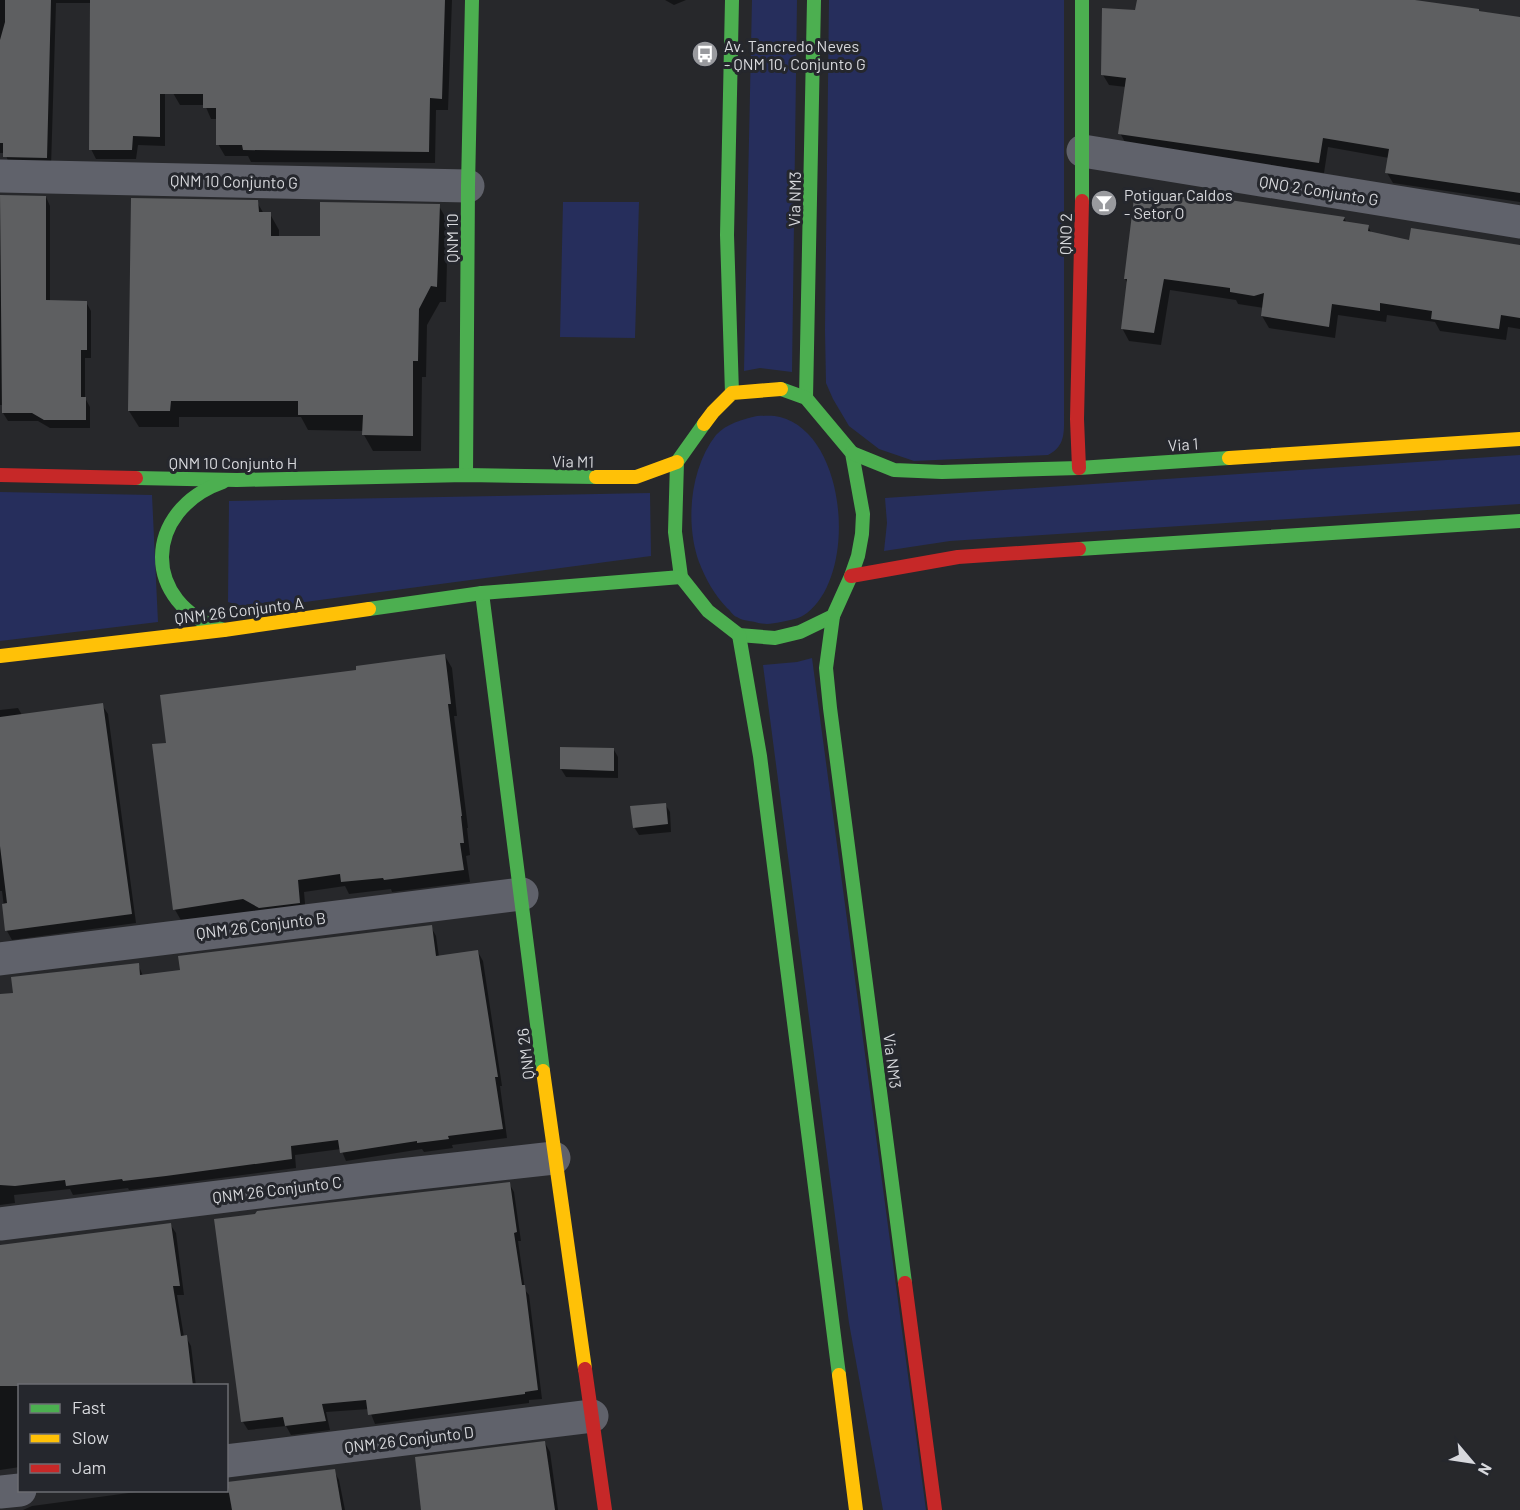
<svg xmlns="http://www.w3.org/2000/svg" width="1520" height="1510" font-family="Barlow,sans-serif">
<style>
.green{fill:#262e5c}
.shadow{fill:#0007}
.building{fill:#5e5f61}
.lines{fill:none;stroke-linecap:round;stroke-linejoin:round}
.street{stroke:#60626b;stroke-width:33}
.fast{stroke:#4caf50;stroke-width:14}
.slow{stroke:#ffc107;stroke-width:14}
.jam{stroke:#c62828;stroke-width:14}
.labels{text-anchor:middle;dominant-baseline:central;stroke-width:6;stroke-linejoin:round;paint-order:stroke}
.poi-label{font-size:16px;fill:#d7d8dc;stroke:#25272d;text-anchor:start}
.street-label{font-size:16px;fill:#d7d8dc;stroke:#25272d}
</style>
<rect width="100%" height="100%" fill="#27282b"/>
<g class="green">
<path d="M752,0H797L792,372L760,368L744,371Z"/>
<path d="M829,0H1064V413C1064,431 1066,446 1048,455L914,461L879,449L849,426L833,399L826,383L825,330Z"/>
<path d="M563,202H639L635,338L560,337Z"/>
<path d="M757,416C764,416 773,415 780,417C847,434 858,574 807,613C799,619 791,620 781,622C771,624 765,625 755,622C749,621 741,620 737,617C733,616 730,610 727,608C714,594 706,580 699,562C685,523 690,468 716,435C726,424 743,419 757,416Z"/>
<path d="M1520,455V504L950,541L884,551L887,523L885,498Z"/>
<path d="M0,492L152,495L158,622L0,641Z"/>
<path d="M650,493L651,556L252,609L228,602L229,501Z"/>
<path d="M812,658L926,1510H883L849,1323L763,665L797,662Z"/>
</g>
<g class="shadow">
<path d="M0,0H138L165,86V146L138,145L136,159H96L91,149V3H56L51,167L10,166L5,153H0Z"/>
<path d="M175,0H452L448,110H436L435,163L251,162L248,156H225L218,144V119H211L205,105H180L173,93Z"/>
<path d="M665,0H686L674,5Z"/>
<path d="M1138,0H1411L1520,18V202L1393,183L1387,173L1389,158L1328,147L1324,173L1126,144L1120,133L1126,87L1109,85L1103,75L1137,11Z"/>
<path d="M0,196L46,197L50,206V302H86L91,311V358H85V398L90,407V428H50L38,421H8L3,413V405H0Z"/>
<path d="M257,202L264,214H270L279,230V238H321L439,206L448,222L446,302H440L427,325L426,377H422L421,451H373L364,435V431L308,430L301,417H179V427H139L129,411Z"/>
<path d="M1344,218L1347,223L1368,226L1372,234L1410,241L1520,246V329L1508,327L1506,340L1440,331L1435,322L1387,315L1386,322L1338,315L1335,338L1269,328L1262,316L1264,308L1238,304L1236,300L1170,290L1161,345L1129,341L1122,328L1128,284L1125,279Z"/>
<path d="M445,656L452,668L457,716H454L468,828H467L470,855L466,856L470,882L392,892L391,889L349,894L345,886L304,892L306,915L182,922L174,908L168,744L358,671Z"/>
<path d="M102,705L108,714L136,923L12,940L7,931L2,891H0V710L18,708L22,715Z"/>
<path d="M614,750L618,757V778L566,777L561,769Z"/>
<path d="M665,804L670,812L671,832L639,835L634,827Z"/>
<path d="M431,927L436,936L439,957L478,952L483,961L502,1086H500L507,1138L452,1145L453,1148L424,1152L422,1149L346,1161L341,1149L295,1155L296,1168L129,1190L128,1188L73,1195L70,1189L14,1195L15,1203L0,1205V996L14,994L13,979L94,968L96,970L138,964L143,976L182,971Z"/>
<path d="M509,1183L514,1192L521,1241H518L525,1290L529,1295L542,1399L529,1400V1403L375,1424L369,1409L326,1412L330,1430L291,1435L286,1426L248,1430L243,1422Z"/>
<path d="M170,1224L176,1233L184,1295H177L184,1337H186L191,1346L196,1386H20V1467L0,1470V1247Z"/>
<path d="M545,1443L550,1452L558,1510H422Z"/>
<path d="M334,1471L339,1480L345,1510H23L32,1506L151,1490H226V1484Z"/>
</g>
<g class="building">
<path d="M5,0H51L47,158L3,157V143H0V40L5,22Z"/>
<path d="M90,0H445L442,99L430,98L429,152L243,150L242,145H216V108H203V94H160V137L133,136L132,150H89Z"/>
<path d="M1137,0H1415L1479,9V11L1520,17V193L1385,173L1389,149L1323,138L1319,163L1118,134L1126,78L1101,75L1102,8L1135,10Z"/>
<path d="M1135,190L1208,200L1209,197L1345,217L1343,221L1369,225L1368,231L1409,240L1411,228L1520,245V318L1501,315L1499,329L1431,319L1432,311L1380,303V311L1332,304L1329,327L1261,316L1264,293L1254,296L1230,292V288L1164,279L1154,333L1121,329L1127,279H1124Z"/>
<path d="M0,195L46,196V300L87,301V350H81V397H86V420H44L32,413H2Z"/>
<path d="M131,198L258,200L259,212H271V236H320V202L440,204L437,287L431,286L419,309L418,361H413V436L362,435L363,415H298V401H171L170,411H128Z"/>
<path d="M445,654L451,704H448L462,816H461L464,843H460L464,870L384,880L383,878L341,882L340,874L298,880L300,903L259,908L243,899L173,910L152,744L166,743L160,695L356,670V666Z"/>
<path d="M103,703L132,914L5,931L2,904L7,903L0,846V717Z"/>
<path d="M560,747L614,748V771L560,769Z"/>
<path d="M666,803L668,824L633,828L630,806Z"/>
<path d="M432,925L436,956L478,950L498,1077H495L503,1129L448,1136L449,1139L417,1143V1141L340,1153L338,1140L291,1146L292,1159L166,1176L123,1181L122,1179L66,1186L65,1180L15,1186L0,1185V994L13,993L11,977L139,963L140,975L180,970L178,956Z"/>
<path d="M510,1182L517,1232L514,1233L522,1285H525L538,1390L525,1392V1394L368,1415L366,1400L322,1404L326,1421L285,1426L283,1417L241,1422L214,1219L255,1214L257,1211Z"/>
<path d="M171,1223L180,1286H173L181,1336L187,1335L193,1386H0V1245Z"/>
<path d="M545,1441L555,1510H421L415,1457Z"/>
<path d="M335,1469L342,1510H232L227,1482Z"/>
</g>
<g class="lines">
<g class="street">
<path d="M1083,151L1520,222"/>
<path d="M0,176L468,186"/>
<path d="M0,959L522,894"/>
<path d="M0,1224L373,1178L554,1158"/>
<path d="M226,1461L592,1416"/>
<path d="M0,1492L20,1490"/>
</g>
<g class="fast">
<path d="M732,0L727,235L732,393"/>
<path d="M1082,201V0"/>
<path d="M806,398L814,0"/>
<path d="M704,424L677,462L675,532L681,577L708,611L739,635L775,638L800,632L833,616L851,576L858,556L862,534L863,514L852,453L806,398L781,389"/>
<path d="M852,453L894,470L942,472L1079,468L1229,458"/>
<path d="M466,475L468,186L472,0"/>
<path d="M136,478L237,480L466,475L596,477"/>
<path d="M223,482C143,510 140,604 224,630"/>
<path d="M1079,549L1520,521"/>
<path d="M482,593L543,1071"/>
<path d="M369,609L482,593L681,577"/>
<path d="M833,616L826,668L830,708L905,1283"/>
<path d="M739,635L760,756L839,1375"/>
</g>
<g class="slow">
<path d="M704,424L713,412L732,393L781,389"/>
<path d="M1229,458L1520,439"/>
<path d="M596,477H636L677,462"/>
<path d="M0,656L224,630L369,609"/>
<path d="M543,1071L585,1369"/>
<path d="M839,1375L856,1510"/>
</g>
<g class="jam">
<path d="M1079,468L1077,419L1082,201"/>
<path d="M0,475L136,478"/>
<path d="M851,576L958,557L1079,549"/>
<path d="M905,1283L935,1510"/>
<path d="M585,1369L605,1510"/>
</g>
</g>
<defs>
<symbol id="bus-disc" viewBox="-11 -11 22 22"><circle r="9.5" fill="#999a9e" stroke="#25272d"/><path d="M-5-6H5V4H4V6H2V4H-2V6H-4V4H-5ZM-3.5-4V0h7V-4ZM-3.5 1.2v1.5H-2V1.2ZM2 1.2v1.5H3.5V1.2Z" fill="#fff"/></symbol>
<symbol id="bar-disc" viewBox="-11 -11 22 22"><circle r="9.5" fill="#999a9e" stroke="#25272d"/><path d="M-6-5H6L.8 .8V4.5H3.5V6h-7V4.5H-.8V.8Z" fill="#fff"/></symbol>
</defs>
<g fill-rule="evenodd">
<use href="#bus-disc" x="690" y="39" width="30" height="30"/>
<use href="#bar-disc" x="1089" y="188" width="30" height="30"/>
</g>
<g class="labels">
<g class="poi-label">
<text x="724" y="45">Av. Tancredo Neves<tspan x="724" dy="18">- QNM 10, Conjunto G</tspan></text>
<text x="1124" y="194">Potiguar Caldos<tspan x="1124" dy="18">- Setor O</tspan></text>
</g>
<g class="street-label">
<text transform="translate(234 181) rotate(1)">QNM 10 Conjunto G</text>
<text transform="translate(1319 190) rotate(9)">QNO 2 Conjunto G</text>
<text transform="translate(794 199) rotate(-89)">Via NM3</text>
<text transform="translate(1065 234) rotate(-89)">QNO 2</text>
<text transform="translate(451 238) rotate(-90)">QNM 10</text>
<text transform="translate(1183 444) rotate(-4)">Via 1</text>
<text transform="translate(573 461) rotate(1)">Via M1</text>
<text x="233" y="462">QNM 10 Conjunto H</text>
<text transform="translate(239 610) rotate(-7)">QNM 26 Conjunto A</text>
<text transform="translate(261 925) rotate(-7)">QNM 26 Conjunto B</text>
<text transform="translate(525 1054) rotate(-97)">QNM 26</text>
<text transform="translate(893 1061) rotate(83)">Via NM3</text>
<text transform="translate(277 1189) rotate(-7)">QNM 26 Conjunto C</text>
<text transform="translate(409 1439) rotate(-7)">QNM 26 Conjunto D</text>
</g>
</g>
<rect x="18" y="1384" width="210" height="108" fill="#25272d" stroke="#6c6e73" stroke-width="1.5"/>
<rect x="30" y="1404" width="30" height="9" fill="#4caf50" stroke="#6c6e73" stroke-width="1.5"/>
<text x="72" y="1414" font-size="18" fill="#d7d8dc">Fast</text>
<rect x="30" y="1434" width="30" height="9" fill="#ffc107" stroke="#6c6e73" stroke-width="1.5"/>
<text x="72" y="1444" font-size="18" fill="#d7d8dc">Slow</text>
<rect x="30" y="1464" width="30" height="9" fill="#c62828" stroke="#6c6e73" stroke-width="1.5"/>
<text x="72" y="1474" font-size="18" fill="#d7d8dc">Jam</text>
<g transform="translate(1472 1462) rotate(119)" stroke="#25272d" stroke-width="4.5" paint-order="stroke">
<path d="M0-4.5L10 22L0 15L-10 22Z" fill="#d7d8dc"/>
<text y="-9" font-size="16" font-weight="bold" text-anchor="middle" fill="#d7d8dc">N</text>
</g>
</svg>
